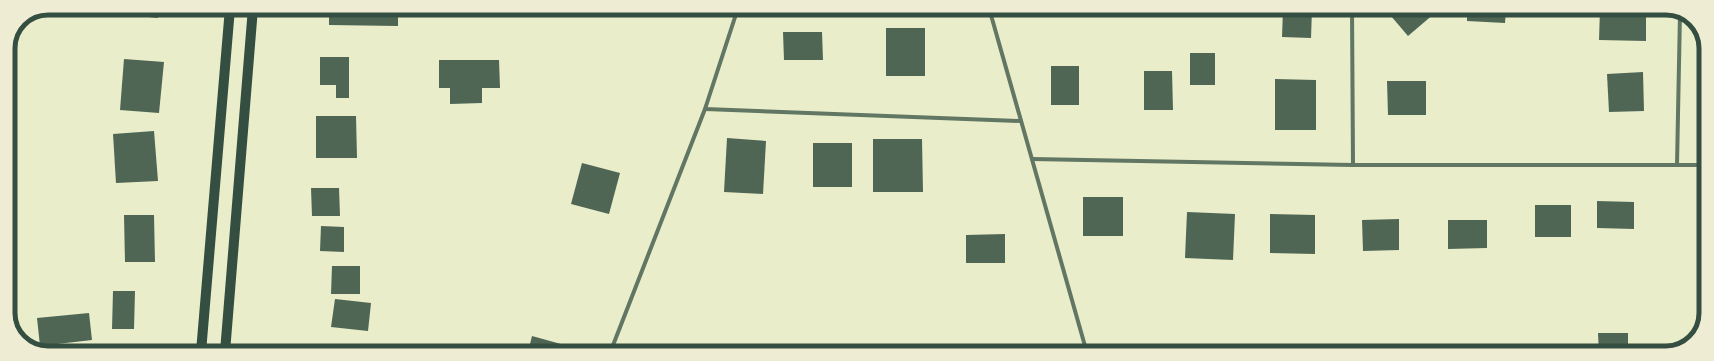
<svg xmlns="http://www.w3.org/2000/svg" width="1714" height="361" font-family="'PT Sans',sans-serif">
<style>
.building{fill:#4f6655}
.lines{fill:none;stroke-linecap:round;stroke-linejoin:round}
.minor{stroke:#617663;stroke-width:4}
.primary{stroke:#344e41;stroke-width:10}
.rim{fill:none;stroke:#344e41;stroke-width:5}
</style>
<rect width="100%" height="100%" fill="#e9edc9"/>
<g class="building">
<path d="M130,8H159L158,18L129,15Z"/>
<path d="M329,8H398V26L329,25Z"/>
<path d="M1283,9H1312L1311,38L1282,37Z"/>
<path d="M1385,9H1432L1435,13L1408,36Z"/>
<path d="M1467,9H1506L1505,23L1467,21Z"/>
<path d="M1600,9H1646V41L1599,40Z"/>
<rect x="886" y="28" width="39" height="48"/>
<path d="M783,32H822L823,60H784Z"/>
<rect x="1190" y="53" width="25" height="32"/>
<path d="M320,57H349V98H336V85H320Z"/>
<path d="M124,59L164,62L159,113L120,110Z"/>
<path d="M439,60H499L500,88H482V103L450,104V88H439Z"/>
<rect x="1051" y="66" width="28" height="39"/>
<path d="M1144,71H1172L1173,110H1144Z"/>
<path d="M1643,72L1644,111L1609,112L1607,74Z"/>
<path d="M1275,79L1316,80V130H1275Z"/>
<path d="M1387,81H1426V115H1388Z"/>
<path d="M316,116H356L357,158H316Z"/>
<path d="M154,131L158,181L116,183L113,134Z"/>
<path d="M727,138L766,141L763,194L724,192Z"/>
<path d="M873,139H922L923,192H873Z"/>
<rect x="813" y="143" width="39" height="44"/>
<path d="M582,163L620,173L609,214L571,204Z"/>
<path d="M311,188H339L340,216H312Z"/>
<rect x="1083" y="197" width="40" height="39"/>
<rect x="1701" y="200" width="4" height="39"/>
<path d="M1597,201L1634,202V229L1597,228Z"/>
<rect x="1535" y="205" width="36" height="32"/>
<path d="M1187,212L1235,214L1233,260L1185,258Z"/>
<path d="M1270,214L1315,215V254L1270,253Z"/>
<path d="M124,215H154L155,262H125Z"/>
<path d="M1399,219V250L1363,251L1362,220Z"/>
<path d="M1448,220H1487V248L1448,249Z"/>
<path d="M321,226L344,227V252L320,251Z"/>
<path d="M1005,234V263H966V235Z"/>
<path d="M332,266H360V294H331Z"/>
<path d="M113,291H135L134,329H112Z"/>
<path d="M335,299L371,303L368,331L331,327Z"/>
<path d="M89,313L92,340L40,346L37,318Z"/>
<path d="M1598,333H1628V353H1599Z"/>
<path d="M532,336L561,344L559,353L528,352Z"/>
<path d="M685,349L720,351V353H685Z"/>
</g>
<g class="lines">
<g class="minor">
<path d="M989,8L1087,353"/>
<path d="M1352,9L1353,165"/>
<path d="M705,109L1021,121"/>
<path d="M1032,159L1353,165H1706"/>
<path d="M1677,165L1680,13"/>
<path d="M610,353L705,109L738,8"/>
</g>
<g class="primary">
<path d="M201,352L230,8"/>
<path d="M225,352L253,8"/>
</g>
</g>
<path d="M0 0H1714V361H0ZM48 15H1666A33 33 0 0 1 1699 48V313A33 33 0 0 1 1666 346H48A33 33 0 0 1 15 313V48A33 33 0 0 1 48 15Z" fill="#eeecd3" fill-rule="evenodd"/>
<path class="rim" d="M48 15H1666A33 33 0 0 1 1699 48V313A33 33 0 0 1 1666 346H48A33 33 0 0 1 15 313V48A33 33 0 0 1 48 15Z"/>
</svg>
